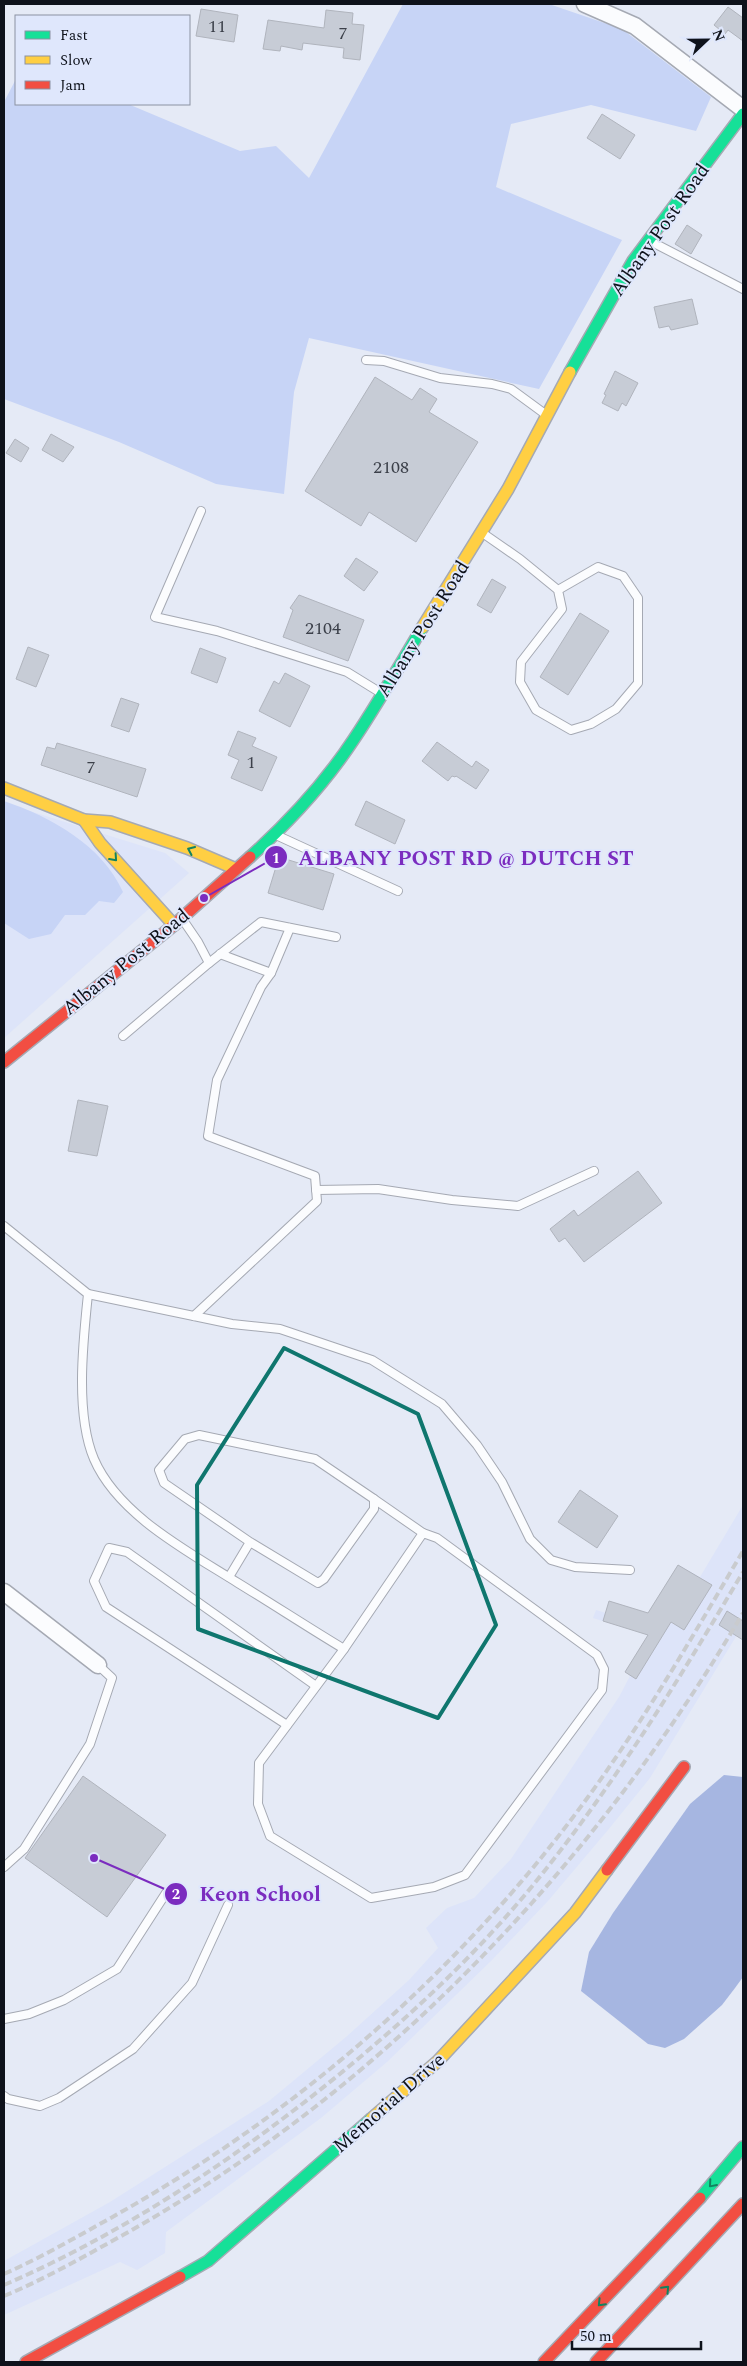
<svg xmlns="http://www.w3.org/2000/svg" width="747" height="2366" font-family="Spectral,serif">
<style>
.built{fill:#dde4f9}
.green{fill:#c7d4f6}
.water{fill:#a6b6e1}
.building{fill:#c7ccd6;stroke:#b0b4bd}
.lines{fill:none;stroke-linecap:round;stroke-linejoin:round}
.lane-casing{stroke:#a5a9b3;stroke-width:10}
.street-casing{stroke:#a5a9b3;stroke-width:19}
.fast-casing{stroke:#a5a9b3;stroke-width:14}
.slow-casing{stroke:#a5a9b3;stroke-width:14}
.jam-casing{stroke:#a5a9b3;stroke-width:14}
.lane{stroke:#fbfcfe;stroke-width:8}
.street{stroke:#fbfcfe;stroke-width:16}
.fast{stroke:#16e098;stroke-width:11}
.slow{stroke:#ffcf43;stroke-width:11}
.jam{stroke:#f24e42;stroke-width:11}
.rail{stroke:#c9cbce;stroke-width:4;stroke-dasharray:8 4;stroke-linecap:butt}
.oneway{stroke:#128360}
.marked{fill:none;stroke:#0f766e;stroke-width:4;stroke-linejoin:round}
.labels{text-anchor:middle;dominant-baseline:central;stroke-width:4;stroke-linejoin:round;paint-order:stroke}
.number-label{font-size:18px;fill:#3c404a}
.street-label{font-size:20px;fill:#0e121b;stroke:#dfe7fc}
.leader{fill:none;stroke:#7b2cbf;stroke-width:2}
.callout-dot{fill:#7b2cbf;stroke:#dfe7fc;stroke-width:2}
.mark-label{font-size:15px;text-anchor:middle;font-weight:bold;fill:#fff}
.callout-label{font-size:21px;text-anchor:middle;font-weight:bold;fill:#7b2cbf;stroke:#dfe7fc;stroke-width:4;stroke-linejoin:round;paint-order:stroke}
</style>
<rect width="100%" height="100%" fill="#e5eaf6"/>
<g class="built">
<path d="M4,803L165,853L189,873L4,1038Z"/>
<path d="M743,1505V1625L650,1778L608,1830L548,1901L491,1961L387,2062L321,2118L166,2232L165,2253L137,2270L120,2262L4,2315V2261L110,2202L269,2101L346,2037L409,1980L438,1948L426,1928L447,1908L474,1898L511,1859L619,1697L630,1676L625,1672L648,1635L593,1618L596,1610L606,1613L609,1601L648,1613L678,1565L700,1577Z"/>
</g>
<g class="green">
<path d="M403,4H549L622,29L711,97L696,131L591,105L511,124L496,187L622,240L539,389L309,338L294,392L284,494L216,484L119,442L4,399V102L16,79V104H128L240,151L276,146L309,178Z"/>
<path d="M4,801C51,817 102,845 123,892L114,903L99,901L85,915H65L51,934L29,939L4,923Z"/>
</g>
<path class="water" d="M724,1775L743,1777V1977L735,1988L722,2005L684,2039L665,2048L648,2044L581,1991L589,1952L613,1913L690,1804Z"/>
<g class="building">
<path d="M728,7L743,18V41L728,30L725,34L714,25Z"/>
<path d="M201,9L238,15L234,42L196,36Z"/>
<path d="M326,10L353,13L352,24L364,25L360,60L343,58L344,48L303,43L302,50L281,46L280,51L263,49L268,20L324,28Z"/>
<path d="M602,114L635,135L620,159L587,138Z"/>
<path d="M687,225L702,235L691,254L675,244Z"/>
<path d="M692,299L698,324L671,330L669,326L659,328L654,307Z"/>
<path d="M615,371L638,383L626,406L622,403L618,411L602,403L606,395L604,394Z"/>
<path d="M375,377L412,400L420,388L437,399L429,412L478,442L416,542L369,512L361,526L305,491Z"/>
<path d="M51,434L74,447L63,462L42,450Z"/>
<path d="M15,439L29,448L21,462L6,453Z"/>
<path d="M356,558L378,572L364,591L344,576Z"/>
<path d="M492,579L506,587L491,613L477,605Z"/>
<path d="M299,595L364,620L348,661L283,637L293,610L290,608Z"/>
<path d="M580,613L609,631L568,695L540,677Z"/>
<path d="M28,647L49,655L36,687L16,679Z"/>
<path d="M200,648L226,658L217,683L191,673Z"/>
<path d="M285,673L310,686L290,727L259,711L274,681L279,684Z"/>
<path d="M121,698L139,704L129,732L111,726Z"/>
<path d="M238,731L256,738L252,746L277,757L262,791L231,778L239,760L228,755Z"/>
<path d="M437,742L472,767L476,761L489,770L476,789L456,776L455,777L452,776L448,781L422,761Z"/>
<path d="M57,743L146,769L137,797L41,765L47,747L55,749Z"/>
<path d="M366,801L405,820L395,844L355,825Z"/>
<path d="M279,857L334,874L323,910L268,893Z"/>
<path d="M78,1100L108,1106L97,1156L68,1151Z"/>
<path d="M638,1171L662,1203L584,1262L565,1238L559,1242L550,1229L574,1210L578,1216Z"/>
<path d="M580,1490L618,1516L597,1548L558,1522Z"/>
<path d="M678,1565L712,1585L684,1630L671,1622L636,1679L625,1672L648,1635L603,1621L609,1601L648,1613Z"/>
<path d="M727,1611L743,1621V1640L719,1625Z"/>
<path d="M83,1776L166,1835L107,1917L25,1858Z"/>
</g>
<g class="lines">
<defs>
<g id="lane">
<path d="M650,241L743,289"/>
<path d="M366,360L384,361L440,378L492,384L511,389L545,414"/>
<path d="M201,511L155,617L217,631L347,672L381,693"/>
<path d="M484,534L520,559L558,590L562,609L521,662L520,682L536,710L571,730L591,724L616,709L638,683V598L623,576L598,567L558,590"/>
<path d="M276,835L398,891"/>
<path d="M209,963L261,922L336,937"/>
<path d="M271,973L290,928"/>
<path d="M123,1036L209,963L198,942L183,920"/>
<path d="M316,1190L378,1189L452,1200L518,1206L594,1171"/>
<path d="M4,1226L88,1294C83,1342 75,1414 94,1459C118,1515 189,1552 238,1583C274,1605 309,1628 344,1649"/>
<path d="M88,1294L232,1324L280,1329L372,1360L442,1404L477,1445L502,1482L530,1539L551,1560L575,1567L630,1570"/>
<path d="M194,1316L317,1201L315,1176L208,1136L217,1080L261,987L271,973L220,954"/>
<path d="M374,1499L423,1533"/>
<path d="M423,1533L437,1538L597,1655L604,1669L602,1690L465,1875L434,1887L371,1898L270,1836L258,1804L259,1763L344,1649Z"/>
<path d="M229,1577L250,1542L164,1483L159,1470L185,1439L199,1435L315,1459L374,1499V1509L324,1579L318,1583L250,1542"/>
<path d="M287,1725L106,1607L94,1581L109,1548L127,1552L316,1686"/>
<path d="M4,1867L24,1849L90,1744L112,1678L98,1665"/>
<path d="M4,2019L29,2014L64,2000L117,1969L166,1893"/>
<path d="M4,2096L8,2099L40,2106L59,2098L133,2049L192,1983L228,1905"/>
</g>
<g id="street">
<path d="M585,4L635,26L743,109"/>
<path d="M4,1592L98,1665"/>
</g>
<g id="fast">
<path d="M570,372L633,261L743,114"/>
<path d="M250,857C288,823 325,783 354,739C378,703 400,665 422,628"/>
<path d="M700,2198L743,2147"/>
<path d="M180,2277L208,2261L371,2119"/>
</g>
<g id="slow">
<path d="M422,628L508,489L570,372"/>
<path d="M4,788L84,820L110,822L187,848L236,869"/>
<path d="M84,820L100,843L174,925"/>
<path d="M371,2119L438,2061L575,1913L607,1870"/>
</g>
<g id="jam">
<path d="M4,1062L174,925L250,857"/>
<path d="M607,1870L684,1767"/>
<path d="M26,2362L180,2277"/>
<path d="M544,2362L700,2198"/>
<path d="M596,2362L743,2204"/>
</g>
</defs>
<use href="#lane" class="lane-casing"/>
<use href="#street" class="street-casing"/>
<use href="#fast" class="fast-casing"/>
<use href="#slow" class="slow-casing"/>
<use href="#jam" class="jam-casing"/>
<use href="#lane" class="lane"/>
<use href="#street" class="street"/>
<use href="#fast" class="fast"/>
<use href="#slow" class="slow"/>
<use href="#jam" class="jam"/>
<g class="rail">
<path d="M4,2274C40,2258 73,2239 107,2220C295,2116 461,1971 588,1797C645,1719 694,1634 743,1551"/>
<path d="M4,2285C126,2232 238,2157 341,2073C414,2013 483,1948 542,1874C618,1779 681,1676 743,1572"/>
<path d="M4,2296C45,2279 83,2257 123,2235C382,2090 593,1867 743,1613"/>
</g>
</g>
<defs><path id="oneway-chevron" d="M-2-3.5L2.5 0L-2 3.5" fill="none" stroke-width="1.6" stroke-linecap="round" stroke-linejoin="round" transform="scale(1.25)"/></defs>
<g class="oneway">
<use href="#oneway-chevron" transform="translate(191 850) rotate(-156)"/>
<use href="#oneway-chevron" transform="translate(114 858) rotate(48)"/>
<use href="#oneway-chevron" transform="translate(712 2184) rotate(131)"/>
<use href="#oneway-chevron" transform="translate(666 2289) rotate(-47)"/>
<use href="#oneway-chevron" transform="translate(601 2303) rotate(134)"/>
</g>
<path class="marked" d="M284,1348L418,1414L496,1625L438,1718L198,1629L197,1485Z"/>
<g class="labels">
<g class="number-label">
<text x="217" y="26">11</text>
<text x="343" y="33">7</text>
<text x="391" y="467">2108</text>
<text x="323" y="628">2104</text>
<text x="251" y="762">1</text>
<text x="91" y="767">7</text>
</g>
<g class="street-label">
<text transform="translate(660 230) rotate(-55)">Albany Post Road</text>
<text transform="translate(423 629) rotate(-58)">Albany Post Road</text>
<text transform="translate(126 962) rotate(-39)">Albany Post Road</text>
<text transform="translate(389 2103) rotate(-41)">Memorial Drive</text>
</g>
</g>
<path class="leader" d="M204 898L276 857M94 1858L176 1894"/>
<g class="callout-dot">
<circle cx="204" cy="898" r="5"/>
<circle cx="94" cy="1858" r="5"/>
<circle cx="276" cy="857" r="12"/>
<circle cx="176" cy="1894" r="12"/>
</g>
<g class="mark-label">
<text x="276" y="863">1</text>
<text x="176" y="1899">2</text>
</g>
<g class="callout-label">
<text x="466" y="865">ALBANY POST RD @ DUTCH ST</text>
<text x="260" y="1901">Keon School</text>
</g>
<rect width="747" height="2366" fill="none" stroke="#0e121b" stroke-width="10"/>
<rect x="15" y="15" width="175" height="90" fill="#dfe7fc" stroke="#8b92a2"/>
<rect x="25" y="31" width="25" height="8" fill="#16e098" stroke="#8b92a2"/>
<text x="60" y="40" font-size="15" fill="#0e121b">Fast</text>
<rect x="25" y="56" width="25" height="8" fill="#ffcf43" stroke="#8b92a2"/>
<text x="60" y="65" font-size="15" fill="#0e121b">Slow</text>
<rect x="25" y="81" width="25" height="8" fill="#f24e42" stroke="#8b92a2"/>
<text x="60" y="90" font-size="15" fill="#0e121b">Jam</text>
<g transform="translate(707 40) rotate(68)" stroke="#dfe7fc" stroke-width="4" paint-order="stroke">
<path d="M0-4L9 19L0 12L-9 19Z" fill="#0e121b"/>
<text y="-8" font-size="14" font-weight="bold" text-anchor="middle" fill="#0e121b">N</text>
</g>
<path d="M572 2341v8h129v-8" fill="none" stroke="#0e121b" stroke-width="2.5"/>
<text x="580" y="2341" font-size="15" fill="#0e121b" stroke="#dfe7fc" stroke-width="4" paint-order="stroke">50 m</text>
</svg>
